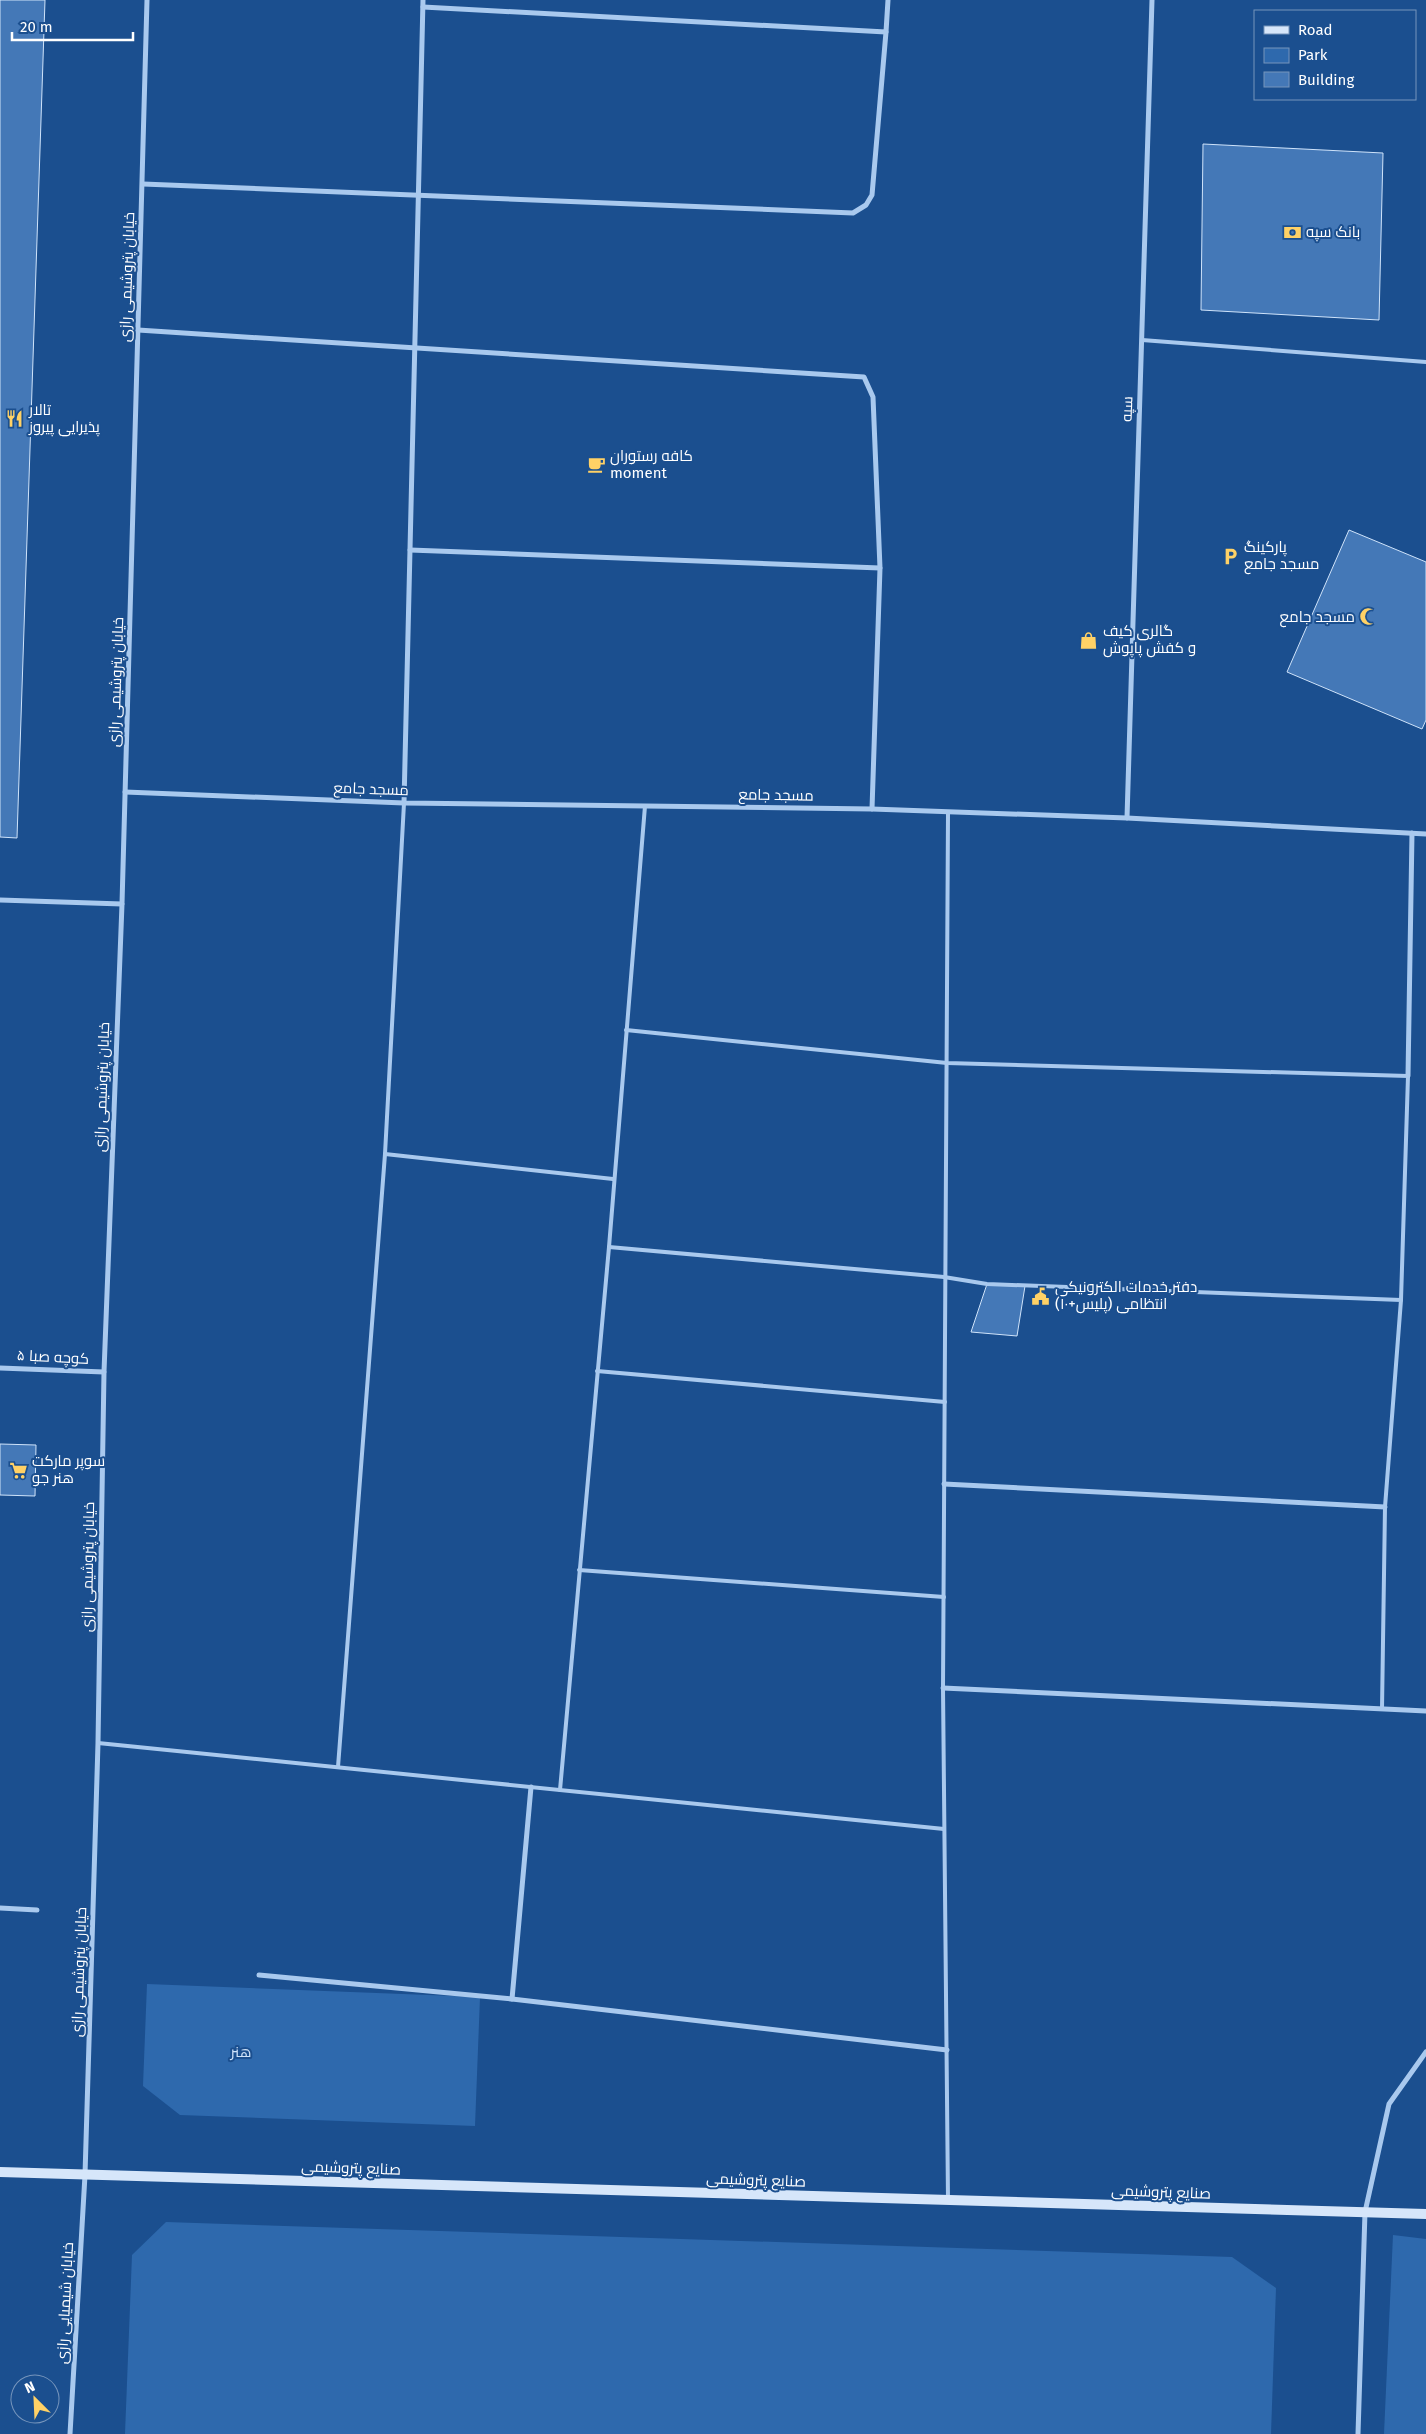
<svg xmlns="http://www.w3.org/2000/svg" width="1426" height="2434" font-family="'Fira Sans',Cairo,sans-serif">
<style>
.green{fill:#2e69ad}
.building{fill:#4478b7;stroke:#cfe3fa}
.lines{fill:none;stroke-linecap:round;stroke-linejoin:round}
.lane{stroke:#a9c9ee;stroke-width:4}
.street{stroke:#a9c9ee;stroke-width:5}
.secondary{stroke:#d6e6fa;stroke-width:10}
.labels{text-anchor:middle;dominant-baseline:central;stroke-width:4;stroke-linejoin:round;paint-order:stroke}
.poi-label{font-size:15px;fill:#fff;stroke:#1b4f8f;text-anchor:start}
.street-label{font-size:15px;fill:#fff;stroke:#1b4f8f}
.park-label{font-size:15px;fill:#cfe3fa;stroke:#1b4f8f}
</style>
<rect width="100%" height="100%" fill="#1b4f8f"/>
<g class="green">
<path d="M147,1984L480,1997L475,2126L180,2115L143,2086Z"/>
<path d="M166,2222L1232,2257L1276,2288L1271,2434H125L132,2255Z"/>
<path d="M1393,2235L1426,2239V2434H1384Z"/>
</g>
<g class="building">
<path d="M0,0H45L17,838L0,837Z"/>
<path d="M1203,144L1383,153L1379,320L1201,310Z"/>
<path d="M1349,530L1426,562V720L1422,729L1287,672Z"/>
<path d="M987,1284L1025,1286L1017,1336L971,1332Z"/>
<path d="M0,1444L36,1445L35,1496L0,1495Z"/>
</g>
<g class="lines">
<g class="lane">
<path d="M1142,340L1426,362"/>
<path d="M626,1030L947,1063L1408,1076L1401,1300"/>
<path d="M385,1154L613,1179"/>
<path d="M609,1247L944,1277L987,1284L1401,1300L1385,1507L1382,1709"/>
<path d="M597,1371L945,1402"/>
<path d="M579,1570L944,1597"/>
<path d="M98,1743L944,1829"/>
<path d="M338,1767L385,1154L404,803"/>
<path d="M560,1790L609,1247L645,806"/>
<path d="M948,2199L943,1688L948,814"/>
</g>
<g class="street">
<path d="M423,7L886,32L888,0"/>
<path d="M143,184L853,213L866,205L872,195L886,32"/>
<path d="M138,330L864,377L873,397L880,568L872,809"/>
<path d="M410,550L880,568"/>
<path d="M125,792L404,803L872,809L1127,818L1426,834"/>
<path d="M404,803L423,0"/>
<path d="M1127,818L1152,0"/>
<path d="M0,900L122,904"/>
<path d="M1408,1076L1412,833"/>
<path d="M0,1368L104,1372"/>
<path d="M944,1484L1385,1507"/>
<path d="M943,1688L1426,1711"/>
<path d="M0,1908L37,1910"/>
<path d="M259,1975L512,1999L947,2050"/>
<path d="M512,1999L531,1787"/>
<path d="M70,2434L85,2175L98,1743L104,1372L122,904L147,0"/>
<path d="M1358,2434L1365,2212L1389,2104L1426,2052"/>
</g>
<path class="secondary" d="M0,2172L1426,2214"/>
</g>
<defs>
<symbol id="bank-bare" viewBox="-9 -9 18 18"><path d="M-6-4H6V4H-6ZM0-2.3a2.3 2.3 0 1 0 0 4.6a2.3 2.3 0 1 0 0-4.6Z" fill="#ffd166" stroke="#1b4f8f" stroke-width="2.5" paint-order="stroke"/></symbol>
<symbol id="restaurant-bare" viewBox="-9 -9 18 18"><path d="M-5-6h1v4h1v-4h1v4h1v-4h1v5L-1.5 .5V6h-2V.5L-5-1ZM5-6V6H3V1.5H1.5Q1.5-4 5-6Z" fill="#ffd166" stroke="#1b4f8f" stroke-width="2.5" paint-order="stroke"/></symbol>
<symbol id="cafe-bare" viewBox="-9 -9 18 18"><path d="M-5.5-4.5H6V0H3Q3 3.5 0 3.5H-2.5Q-5.5 3.5-5.5 0ZM3-3.2v2h1.7v-2ZM-6 4.5H4V6H-6Z" fill="#ffd166" stroke="#1b4f8f" stroke-width="2.5" paint-order="stroke"/></symbol>
<symbol id="parking-bare" viewBox="-9 -9 18 18"><path d="M-3.5-5.5H1a3.5 3.5 0 0 1 0 7H-1V5.5H-3.5ZM-1-3.4V-.6H.8a1.4 1.4 0 0 0 0-2.8Z" fill="#ffd166" stroke="#1b4f8f" stroke-width="2.5" paint-order="stroke"/></symbol>
<symbol id="mosque-bare" viewBox="-9 -9 18 18"><path d="M3.5-4.9A6 6 0 1 0 3.5 4.9A5 5 0 1 1 3.5-4.9Z" fill="#ffd166" stroke="#1b4f8f" stroke-width="2.5" paint-order="stroke"/></symbol>
<symbol id="shop-bare" viewBox="-9 -9 18 18"><path d="M-5-2.5h2.3a2.7 3.5 0 0 1 5.4 0H5L5.5 6h-11ZM-1.5-2.5h3a1.5 2.3 0 0 0-3 0Z" fill="#ffd166" stroke="#1b4f8f" stroke-width="2.5" paint-order="stroke"/></symbol>
<symbol id="civic-bare" viewBox="-9 -9 18 18"><path d="M-.6-6.5H3V-4.5H.6V-3L4-1V1h2V6H-6V1h2V-1L-.6-3ZM-1.2 2.5V6h2.4V2.5Z" fill="#ffd166" stroke="#1b4f8f" stroke-width="2.5" paint-order="stroke"/></symbol>
<symbol id="supermarket-bare" viewBox="-9 -9 18 18"><path d="M-6-5.5h2.5l.6 2H6L4.5 2H-2.5L-4.4-4H-6ZM-1.5 3.2a1.3 1.3 0 1 0 .1 0ZM3 3.2a1.3 1.3 0 1 0 .1 0Z" fill="#ffd166" stroke="#1b4f8f" stroke-width="2.5" paint-order="stroke"/></symbol>
</defs>
<g fill-rule="evenodd">
<use href="#bank-bare" x="1280" y="220" width="25" height="25"/>
<use href="#restaurant-bare" x="2" y="406" width="25" height="25"/>
<use href="#cafe-bare" x="584" y="452" width="25" height="25"/>
<use href="#parking-bare" x="1218" y="544" width="25" height="25"/>
<use href="#mosque-bare" x="1356" y="604" width="25" height="25"/>
<use href="#shop-bare" x="1076" y="628" width="25" height="25"/>
<use href="#civic-bare" x="1028" y="1284" width="25" height="25"/>
<use href="#supermarket-bare" x="6" y="1458" width="25" height="25"/>
</g>
<g class="labels">
<g class="poi-label">
<text x="1306" y="232">بانک سپه</text>
<text x="29" y="410">تالار<tspan x="29" dy="17">پذیرایی پیروز</tspan></text>
<text x="610" y="456">کافه رستوران<tspan x="610" dy="17">moment</tspan></text>
<text x="1244" y="547">پارکینگ<tspan x="1244" dy="17">مسجد جامع</tspan></text>
<text x="1355" y="617" text-anchor="end">مسجد جامع</text>
<text x="1103" y="631">گالری کیف<tspan x="1103" dy="17">و کفش پاپوش</tspan></text>
<text x="1055" y="1287">دفتر خدمات الکترونیکی<tspan x="1055" dy="17">انتظامی (پلیس+۱۰)</tspan></text>
<text x="32" y="1461">سوپر مارکت<tspan x="32" dy="17">هنر جو</tspan></text>
</g>
<g class="street-label">
<text transform="translate(127 277) rotate(-88)">خیابان پتروشیمی رازی</text>
<text transform="translate(1127 409) rotate(-88)">سپه</text>
<text transform="translate(116 682) rotate(-88)">خیابان پتروشیمی رازی</text>
<text transform="translate(371 789) rotate(2)">مسجد جامع</text>
<text transform="translate(776 795) rotate(1)">مسجد جامع</text>
<text transform="translate(102 1087) rotate(-88)">خیابان پتروشیمی رازی</text>
<text transform="translate(53 1357) rotate(3)">کوچه صبا ۵</text>
<text transform="translate(88 1567) rotate(-89)">خیابان پتروشیمی رازی</text>
<text transform="translate(79 1972) rotate(-88)">خیابان پتروشیمی رازی</text>
<text transform="translate(351 2168) rotate(2)">صنایع پتروشیمی</text>
<text transform="translate(756 2180) rotate(2)">صنایع پتروشیمی</text>
<text transform="translate(1161 2192) rotate(2)">صنایع پتروشیمی</text>
<text transform="translate(65 2303) rotate(-87)">خیابان شیمیایی رازی</text>
</g>
<g class="park-label">
<text x="241" y="2052">هنر</text>
</g>
</g>
<rect x="1254" y="10" width="162" height="90" fill="#1b4f8f" stroke="#7695bc"/>
<rect x="1264" y="26" width="25" height="8" fill="#d6e6fa" stroke="#7695bc"/>
<text x="1298" y="35" font-size="15" fill="#ffffff">Road</text>
<rect x="1264" y="48" width="25" height="15" fill="#2e69ad" stroke="#7695bc"/>
<text x="1298" y="60" font-size="15" fill="#ffffff">Park</text>
<rect x="1264" y="72" width="25" height="15" fill="#4478b7" stroke="#7695bc"/>
<text x="1298" y="85" font-size="15" fill="#ffffff">Building</text>
<g transform="translate(35 2399) rotate(336)"><circle r="24" fill="#1b4f8f" stroke="#7695bc"/>
<path d="M0-4L9 19L0 12L-9 19Z" fill="#ffd166"/>
<text y="-8" font-size="14" font-weight="bold" text-anchor="middle" fill="#ffffff">N</text>
</g>
<path d="M12 32v8h121v-8" fill="none" stroke="#ffffff" stroke-width="2.5"/>
<text x="20" y="32" font-size="15" fill="#ffffff" stroke="#1b4f8f" stroke-width="4" paint-order="stroke">20 m</text>
</svg>
